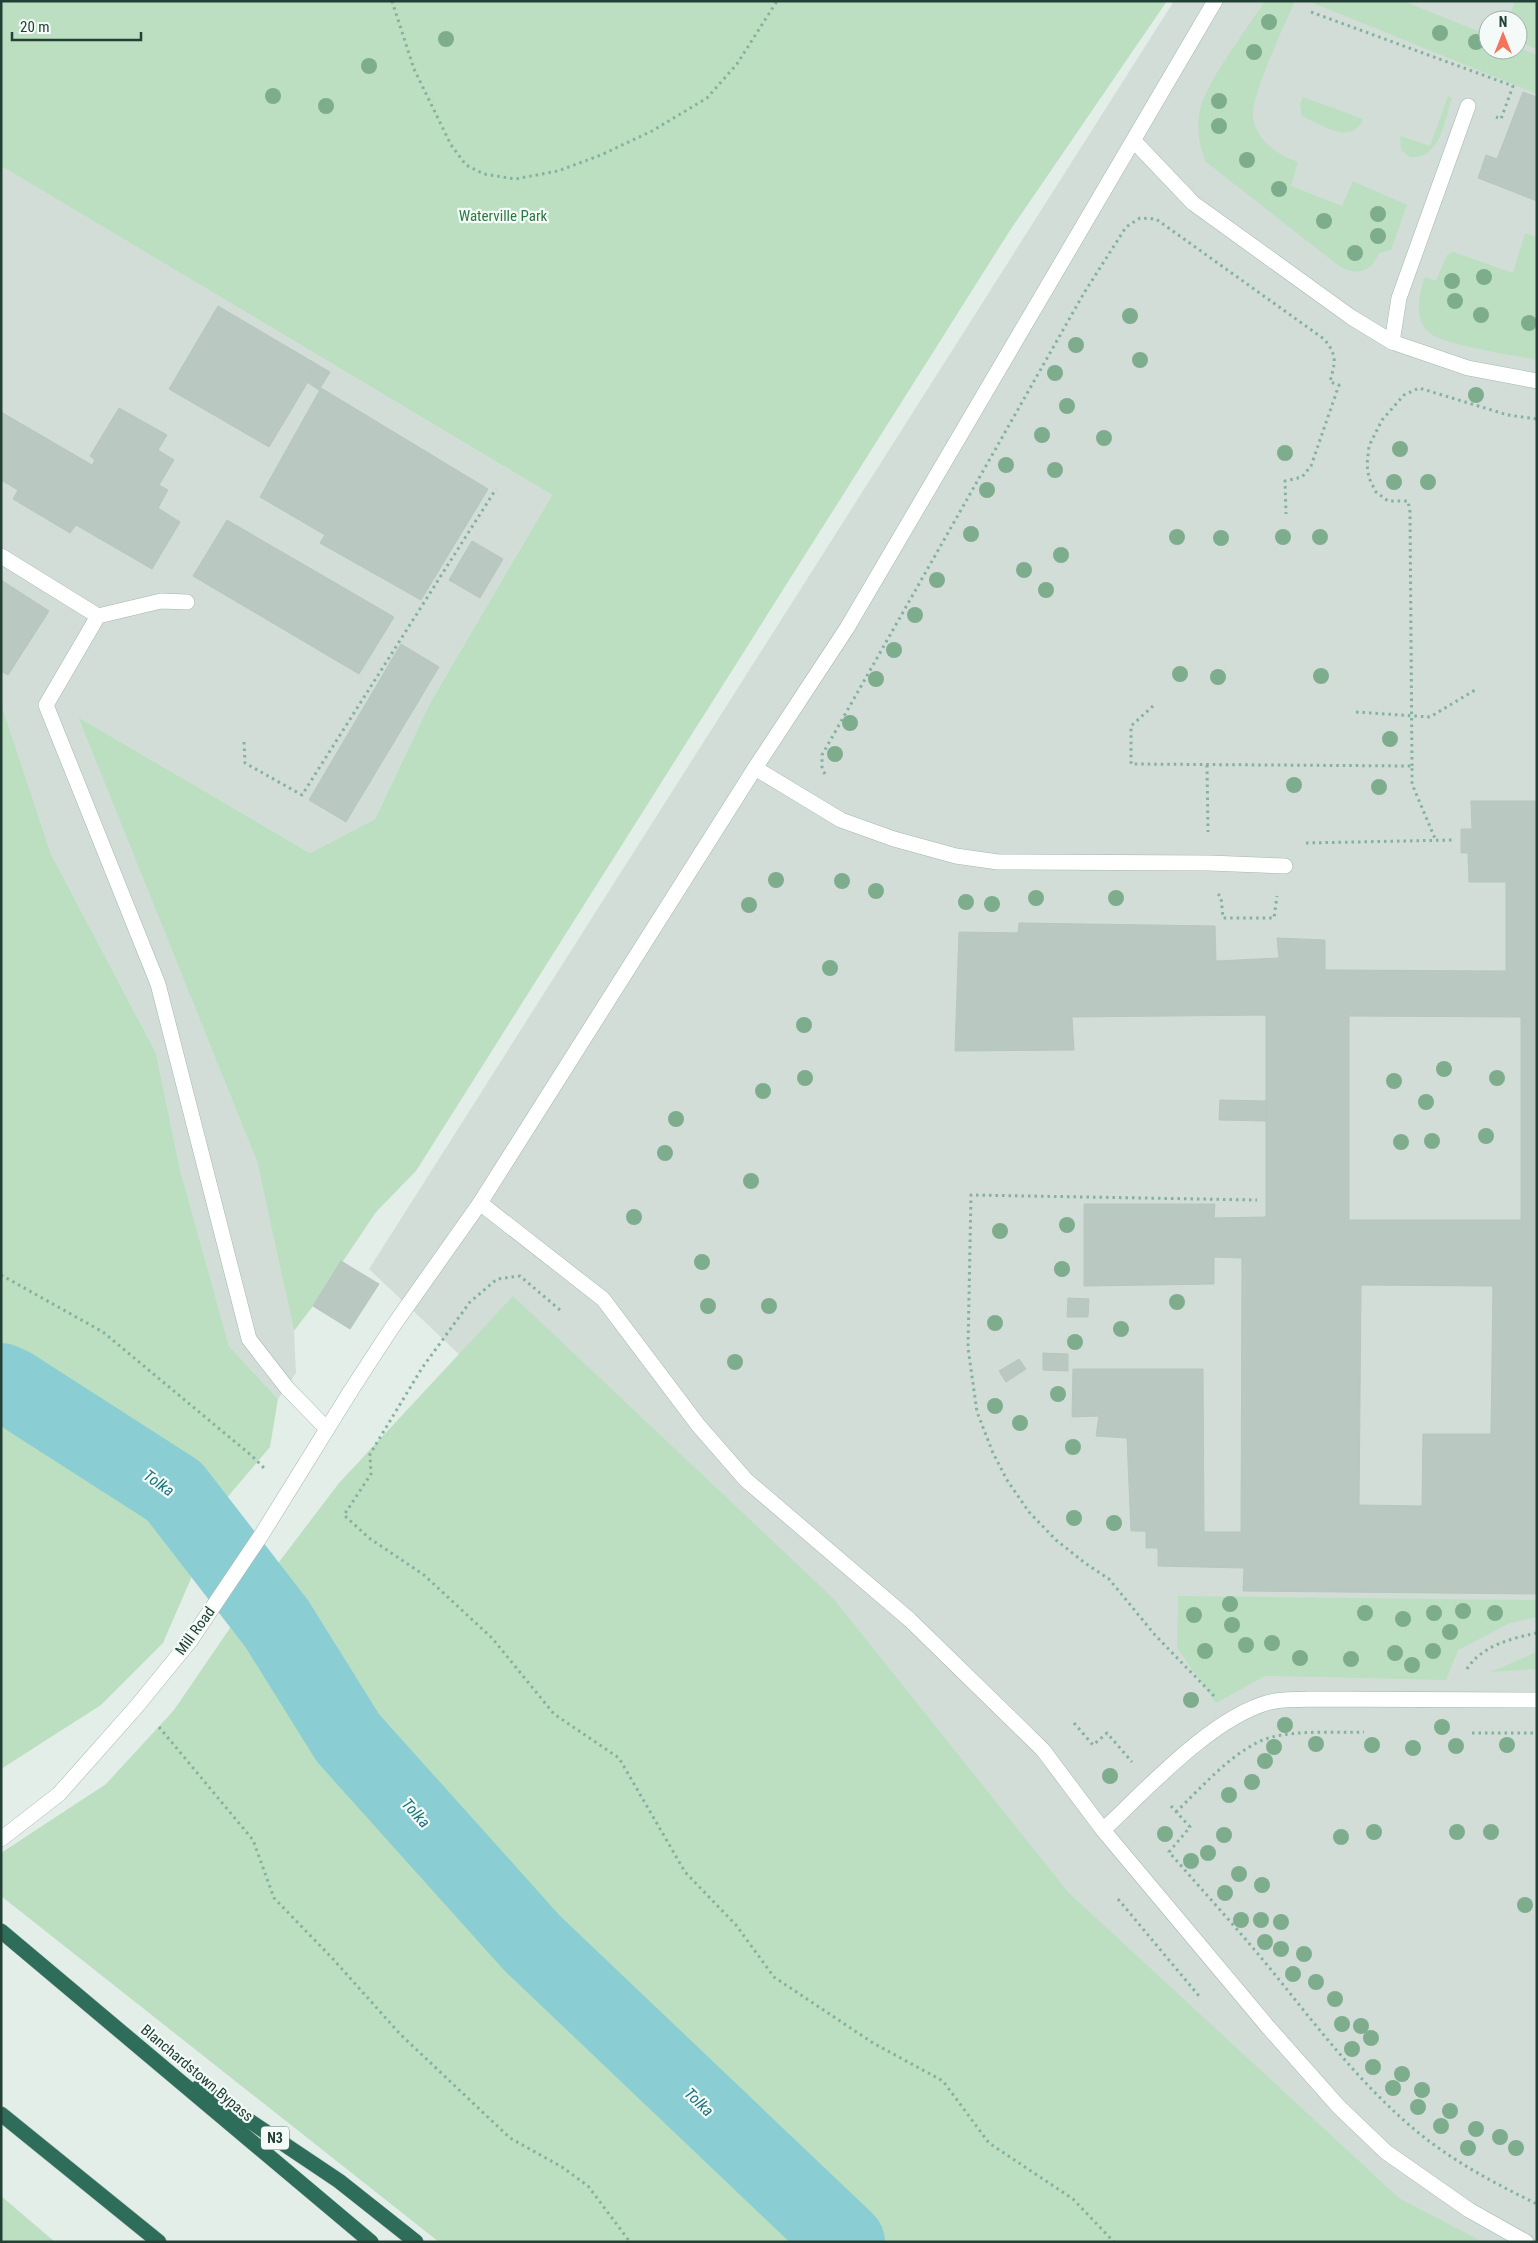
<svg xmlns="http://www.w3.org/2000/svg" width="1538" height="2243" font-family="'Roboto Condensed',sans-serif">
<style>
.built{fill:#d2ddd7;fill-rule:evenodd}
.green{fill:#bcdfc2}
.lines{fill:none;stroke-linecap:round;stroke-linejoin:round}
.river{stroke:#8aced4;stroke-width:78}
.building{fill:#b9c8c1;stroke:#b6c7bf;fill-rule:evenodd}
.lane-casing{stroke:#a5b6af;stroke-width:16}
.street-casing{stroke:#a5b6af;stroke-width:16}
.highway-casing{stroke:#c1cac6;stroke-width:16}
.path{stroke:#83b29f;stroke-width:3;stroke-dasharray:2.5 4;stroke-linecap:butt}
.lane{stroke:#fff;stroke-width:15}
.street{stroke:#fff;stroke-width:15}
.highway{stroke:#2d6d5a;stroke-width:15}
.tree{fill:#7ead8d}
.labels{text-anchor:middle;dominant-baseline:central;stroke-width:4.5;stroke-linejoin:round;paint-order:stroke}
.shield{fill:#f4faf7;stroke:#61786f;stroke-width:1}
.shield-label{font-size:14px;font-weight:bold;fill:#224035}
.park-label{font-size:15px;fill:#2b7842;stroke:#f4faf7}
.street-label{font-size:15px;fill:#224035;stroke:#f4faf7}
.water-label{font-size:16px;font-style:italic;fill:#1a757e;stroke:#f4faf7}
</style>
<rect width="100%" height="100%" fill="#e3eee8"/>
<g class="built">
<path d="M1174,1H1537V2242H1397L369,1269ZM1488,20H1518V50H1488Z"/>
<path d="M1,166L552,495L430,703L375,819L310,853L78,717L257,1162L294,1331L296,1373L278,1399L229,1346L180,1169L156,1053L51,854L1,703Z"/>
</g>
<g class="green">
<path d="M1,1H1167L1009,232L416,1171L376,1212L313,1306L294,1331L257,1162L78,717L310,853L375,819L430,703L552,495L1,166Z"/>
<path d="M1265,1H1295C1285,24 1250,97 1253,118C1257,141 1278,155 1298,162L1291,186L1342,206L1353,181L1407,205L1391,250L1379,253C1371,273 1357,276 1339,266L1206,162C1199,146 1196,127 1200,110C1207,80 1247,29 1265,1Z"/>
<path d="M1308,1H1403L1488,35V50H1518V47L1537,55V94Z"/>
<path d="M1515,1H1537V49L1518,41V20H1508Z"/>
<path d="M1448,96L1452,98C1445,119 1440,161 1410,157L1401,150L1400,136L1430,146Z"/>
<path d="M1303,97L1363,119C1353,145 1324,126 1307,119L1302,116L1300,105Z"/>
<path d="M1525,233L1535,237L1537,233V360C1513,355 1449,346 1431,334C1412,321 1419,294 1425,277L1436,281L1447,255L1453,252L1513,273Z"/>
<path d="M1,703L51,854L156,1053L180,1169L229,1346L278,1399L270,1447L225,1500L163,1643L101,1705L1,1769Z"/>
<path d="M513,1296L833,1598L1068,1892L1399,2198L1483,2242H439L1,1896V1853L106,1784L174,1710L241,1612L339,1483Z"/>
<path d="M1178,1596L1537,1600V1617L1510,1623L1458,1650L1446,1680L1265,1676L1216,1703L1177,1648Z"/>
<path d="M1537,1652V1669L1490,1672Z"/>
<path d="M1,2196L55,2242H1Z"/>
</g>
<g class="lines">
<path class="river" d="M1,1382L12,1387L174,1491L277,1624L348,1738L532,1943L846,2242"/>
</g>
<g class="building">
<path d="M1523,92L1537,97V201L1478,178L1486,155L1497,159Z"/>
<path d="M218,306L318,365L269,447L169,389Z"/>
<path d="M318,365L330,372L319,390L307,382Z"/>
<path d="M321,388L488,489L421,600L320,543L325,535L260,497Z"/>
<path d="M119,408L167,435L158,450L174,460L159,485L168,490L158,508L180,522L152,569L76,525L70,533L13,499L18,490L1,480V412L92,465L95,460L90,456Z"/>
<path d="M227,520L394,617L359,674L193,576Z"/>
<path d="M472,541L503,559L480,598L449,580Z"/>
<path d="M1,580L49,611L8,675L1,671Z"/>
<path d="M401,644L439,667L346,822L309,800Z"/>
<path d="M1471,801H1537V1594L1243,1591L1244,1568L1158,1566V1548H1146V1531H1131L1127,1438L1096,1436L1099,1416L1072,1417L1073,1369H1203L1204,1532H1241L1242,1258L1214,1257V1284L1084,1286V1204H1215L1214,1218L1266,1217V1015L1072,1017L1074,1050L955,1051L959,932L1018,933L1019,923L1215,926L1216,961L1279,958L1277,938L1325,940V970L1506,971V882H1469L1468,853H1461V829H1472ZM1349,1016L1521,1017V1220H1349ZM1361,1285L1493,1286L1491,1434H1423L1422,1506L1359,1505Z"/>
<path d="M1220,1100L1267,1101L1266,1121L1219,1120Z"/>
<path d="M341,1261L379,1284L350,1329L313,1306Z"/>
<path d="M1068,1298L1089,1299L1088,1317H1067Z"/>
<path d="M1043,1353L1068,1354V1371L1043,1370Z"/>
<path d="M1019,1359L1026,1369L1006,1382L999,1371Z"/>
</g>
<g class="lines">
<defs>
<g id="lane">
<path d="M1134,141L1193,203L1351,317L1392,342L1468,368L1537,381"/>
<path d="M1392,342L1399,298L1468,106"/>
<path d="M1,556L98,616"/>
<path d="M187,602L161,601L98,616L46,705L158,984L249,1339L287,1388L327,1429"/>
<path d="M755,768L841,820L894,839L956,856L998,862L1209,863L1285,866"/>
<path d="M480,1203L603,1299L698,1425L746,1480L910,1620L1043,1750L1103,1830L1268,2027L1339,2107L1386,2152L1469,2210L1526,2242"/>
<path d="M350,1392L391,1329L480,1203L755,768L847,628L1215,1"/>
<path d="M1103,1830C1147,1789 1212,1717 1270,1702C1282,1699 1296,1700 1308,1699L1537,1700"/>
</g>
<path id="street" d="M1,1839L59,1794L137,1706L190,1641L262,1534L350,1392"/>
<g id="highway">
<path d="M1,1931L371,2242"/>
<path d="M199,2087L339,2181L416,2242"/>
<path d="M1,2114L159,2242"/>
</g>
</defs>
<use href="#lane" class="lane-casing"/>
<use href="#street" class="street-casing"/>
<use href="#highway" class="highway-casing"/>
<g class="path">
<path d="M392,1L414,69L451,145L466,165L484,174L515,179L558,171L601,155L652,131L707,98L737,64L777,1"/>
<path d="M1311,12L1513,86L1501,119L1496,117"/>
<path d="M1153,706L1131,726V764L1412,766V784L1436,841"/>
<path d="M1356,712L1430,717L1475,690"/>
<path d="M244,742L245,763L302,795L496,489"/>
<path d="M1207,765L1208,832"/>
<path d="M1412,766L1410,512L1408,501H1388L1376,492L1369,478L1367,465L1369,446L1382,420L1404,395L1419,388L1508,415L1537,419"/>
<path d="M825,774L822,769V755L1084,293L1126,227L1140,218L1156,219L1324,339C1338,356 1335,362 1330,382L1339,385L1311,466L1302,477L1285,481L1286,514"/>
<path d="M1306,843L1453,840"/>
<path d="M1218,894L1221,897L1223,918H1274L1277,896"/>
<path d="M1,1275L103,1332L252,1456L266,1470"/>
<path d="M560,1310L520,1276L497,1279L470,1302L422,1368L370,1454L371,1474L344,1515L369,1538L424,1575L492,1638L554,1714L619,1758L685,1872L736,1925L774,1977L873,2043L943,2081L989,2143L1073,2199L1114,2242"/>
<path d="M1467,1669C1481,1646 1512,1638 1537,1633"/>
<path d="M1214,1696L1155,1635L1109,1579L1085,1563L1056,1540L1029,1512L1007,1480L993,1453L977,1412L968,1348L971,1195L1257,1200"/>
<path d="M1074,1723L1093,1745L1107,1733L1132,1762"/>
<path d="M159,1727L253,1840L274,1898L333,1959L400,2034L510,2138L562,2167L588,2186L630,2242"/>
<path d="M1472,1733H1536"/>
<path d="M1171,1806L1190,1827L1169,1852C1202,1890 1236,1927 1268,1966C1316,2025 1361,2086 1420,2134C1456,2163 1496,2184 1537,2204"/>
<path d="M1176,1812C1202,1787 1237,1746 1272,1737C1301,1730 1334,1733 1364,1732"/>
<path d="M1118,1899L1199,1996"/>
</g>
<use href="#lane" class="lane"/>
<use href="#street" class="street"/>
<use href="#highway" class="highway"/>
</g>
<g class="tree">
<circle cx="1269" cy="22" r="8"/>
<circle cx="1440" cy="33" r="8"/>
<circle cx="446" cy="39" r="8"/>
<circle cx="1476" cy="42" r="8"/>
<circle cx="1254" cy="52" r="8"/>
<circle cx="369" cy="66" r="8"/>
<circle cx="273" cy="96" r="8"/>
<circle cx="1219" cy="101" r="8"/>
<circle cx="326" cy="106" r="8"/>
<circle cx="1219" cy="126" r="8"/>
<circle cx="1247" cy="160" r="8"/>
<circle cx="1279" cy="189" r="8"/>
<circle cx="1378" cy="214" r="8"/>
<circle cx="1324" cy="221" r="8"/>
<circle cx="1378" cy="236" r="8"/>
<circle cx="1355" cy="253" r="8"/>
<circle cx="1484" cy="277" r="8"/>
<circle cx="1452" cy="281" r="8"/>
<circle cx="1455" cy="301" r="8"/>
<circle cx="1481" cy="315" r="8"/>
<circle cx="1130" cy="316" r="8"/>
<circle cx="1529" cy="323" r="8"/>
<circle cx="1076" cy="345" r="8"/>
<circle cx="1140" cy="360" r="8"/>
<circle cx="1055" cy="373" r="8"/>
<circle cx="1476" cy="395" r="8"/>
<circle cx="1067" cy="406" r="8"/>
<circle cx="1042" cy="435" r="8"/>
<circle cx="1104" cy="438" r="8"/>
<circle cx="1400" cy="449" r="8"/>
<circle cx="1285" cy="453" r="8"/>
<circle cx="1006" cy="465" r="8"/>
<circle cx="1055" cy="470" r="8"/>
<circle cx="1394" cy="482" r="8"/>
<circle cx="1428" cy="482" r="8"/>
<circle cx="987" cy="490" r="8"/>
<circle cx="971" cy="534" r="8"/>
<circle cx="1177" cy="537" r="8"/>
<circle cx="1283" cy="537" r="8"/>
<circle cx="1320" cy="537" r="8"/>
<circle cx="1221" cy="538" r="8"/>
<circle cx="1061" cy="555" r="8"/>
<circle cx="1024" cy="570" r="8"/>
<circle cx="937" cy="580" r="8"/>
<circle cx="1046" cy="590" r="8"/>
<circle cx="915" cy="615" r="8"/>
<circle cx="894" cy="650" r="8"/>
<circle cx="1180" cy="674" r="8"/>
<circle cx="1321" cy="676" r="8"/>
<circle cx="1218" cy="677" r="8"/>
<circle cx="876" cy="679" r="8"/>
<circle cx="850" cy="723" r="8"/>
<circle cx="1390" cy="739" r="8"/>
<circle cx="835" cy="754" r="8"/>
<circle cx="1294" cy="785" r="8"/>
<circle cx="1379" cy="787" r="8"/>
<circle cx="776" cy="880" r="8"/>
<circle cx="842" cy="881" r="8"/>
<circle cx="876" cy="891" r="8"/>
<circle cx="1036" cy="898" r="8"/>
<circle cx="1116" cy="898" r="8"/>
<circle cx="966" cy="902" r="8"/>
<circle cx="992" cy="904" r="8"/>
<circle cx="749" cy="905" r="8"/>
<circle cx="830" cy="968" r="8"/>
<circle cx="804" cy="1025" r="8"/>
<circle cx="1444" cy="1069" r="8"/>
<circle cx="805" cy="1078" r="8"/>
<circle cx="1497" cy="1078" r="8"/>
<circle cx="1394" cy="1081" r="8"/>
<circle cx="763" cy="1091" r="8"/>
<circle cx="1426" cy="1102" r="8"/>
<circle cx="676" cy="1119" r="8"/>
<circle cx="1486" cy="1136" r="8"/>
<circle cx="1432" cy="1141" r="8"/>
<circle cx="1401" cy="1142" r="8"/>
<circle cx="665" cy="1153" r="8"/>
<circle cx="751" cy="1181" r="8"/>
<circle cx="634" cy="1217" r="8"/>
<circle cx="1067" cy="1225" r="8"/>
<circle cx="1000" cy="1231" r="8"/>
<circle cx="702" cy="1262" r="8"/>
<circle cx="1062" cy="1269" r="8"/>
<circle cx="1177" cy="1302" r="8"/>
<circle cx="708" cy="1306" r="8"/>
<circle cx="769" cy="1306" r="8"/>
<circle cx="995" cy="1323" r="8"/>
<circle cx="1121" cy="1329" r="8"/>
<circle cx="1075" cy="1342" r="8"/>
<circle cx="735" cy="1362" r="8"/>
<circle cx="1058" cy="1394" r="8"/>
<circle cx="995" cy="1406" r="8"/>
<circle cx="1020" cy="1423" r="8"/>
<circle cx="1073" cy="1447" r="8"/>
<circle cx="1074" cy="1518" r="8"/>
<circle cx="1114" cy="1523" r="8"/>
<circle cx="1230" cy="1604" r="8"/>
<circle cx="1463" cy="1611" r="8"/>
<circle cx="1365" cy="1613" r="8"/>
<circle cx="1434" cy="1613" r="8"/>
<circle cx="1495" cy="1613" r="8"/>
<circle cx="1194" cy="1615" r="8"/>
<circle cx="1403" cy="1619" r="8"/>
<circle cx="1232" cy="1625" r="8"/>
<circle cx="1450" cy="1632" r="8"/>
<circle cx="1272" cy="1643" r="8"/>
<circle cx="1246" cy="1645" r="8"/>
<circle cx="1205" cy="1651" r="8"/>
<circle cx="1433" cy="1651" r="8"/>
<circle cx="1395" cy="1653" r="8"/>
<circle cx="1300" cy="1658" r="8"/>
<circle cx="1351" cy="1659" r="8"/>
<circle cx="1412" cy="1665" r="8"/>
<circle cx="1191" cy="1700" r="8"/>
<circle cx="1285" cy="1725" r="8"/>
<circle cx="1442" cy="1727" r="8"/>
<circle cx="1316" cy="1744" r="8"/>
<circle cx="1372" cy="1745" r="8"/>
<circle cx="1507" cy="1745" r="8"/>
<circle cx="1456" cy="1746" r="8"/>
<circle cx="1274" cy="1747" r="8"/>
<circle cx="1413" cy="1748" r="8"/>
<circle cx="1265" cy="1761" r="8"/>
<circle cx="1110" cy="1776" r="8"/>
<circle cx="1252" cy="1782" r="8"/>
<circle cx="1229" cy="1795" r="8"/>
<circle cx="1374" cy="1832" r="8"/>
<circle cx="1457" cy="1832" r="8"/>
<circle cx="1491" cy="1832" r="8"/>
<circle cx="1165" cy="1834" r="8"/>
<circle cx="1224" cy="1835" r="8"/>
<circle cx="1341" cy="1837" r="8"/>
<circle cx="1208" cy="1853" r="8"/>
<circle cx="1191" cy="1861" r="8"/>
<circle cx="1239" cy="1874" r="8"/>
<circle cx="1262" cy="1885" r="8"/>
<circle cx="1225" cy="1893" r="8"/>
<circle cx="1525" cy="1905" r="8"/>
<circle cx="1241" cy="1920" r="8"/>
<circle cx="1261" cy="1920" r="8"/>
<circle cx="1281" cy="1922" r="8"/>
<circle cx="1265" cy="1942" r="8"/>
<circle cx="1281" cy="1949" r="8"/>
<circle cx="1304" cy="1954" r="8"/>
<circle cx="1293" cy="1974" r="8"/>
<circle cx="1316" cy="1982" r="8"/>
<circle cx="1335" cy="1999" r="8"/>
<circle cx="1342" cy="2024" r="8"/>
<circle cx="1361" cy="2026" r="8"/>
<circle cx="1371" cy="2038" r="8"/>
<circle cx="1352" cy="2049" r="8"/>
<circle cx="1373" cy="2067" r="8"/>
<circle cx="1402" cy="2074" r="8"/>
<circle cx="1393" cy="2088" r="8"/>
<circle cx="1422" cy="2090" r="8"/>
<circle cx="1418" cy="2107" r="8"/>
<circle cx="1450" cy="2111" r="8"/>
<circle cx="1441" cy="2126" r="8"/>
<circle cx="1476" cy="2129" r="8"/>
<circle cx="1500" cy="2137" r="8"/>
<circle cx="1468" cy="2148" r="8"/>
<circle cx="1516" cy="2148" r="8"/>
</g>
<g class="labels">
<rect class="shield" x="261" y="2126.5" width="28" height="23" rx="4"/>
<g class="shield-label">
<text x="275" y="2138">N3</text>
</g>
<g class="park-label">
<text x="503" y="216">Waterville Park</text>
</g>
<g class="street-label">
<text transform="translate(195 1631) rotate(-54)">Mill Road</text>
<text transform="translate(197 2073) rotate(40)">Blanchardstown Bypass</text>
</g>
<g class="water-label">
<text transform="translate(159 1483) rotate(35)">Tolka</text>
<text transform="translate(416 1813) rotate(48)">Tolka</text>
<text transform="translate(699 2102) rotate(44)">Tolka</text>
</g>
</g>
<rect width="1538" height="2243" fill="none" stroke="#224035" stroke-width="5"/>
<g transform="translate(1503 35)"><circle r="24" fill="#f4faf7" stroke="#a0b0a9"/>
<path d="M0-4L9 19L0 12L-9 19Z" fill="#f5735a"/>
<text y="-8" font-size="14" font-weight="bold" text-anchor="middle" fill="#224035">N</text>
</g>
<path d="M12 32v8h129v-8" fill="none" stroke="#224035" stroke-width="2.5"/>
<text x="20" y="32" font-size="15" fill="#224035" stroke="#f4faf7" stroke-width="4" paint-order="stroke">20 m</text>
</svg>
